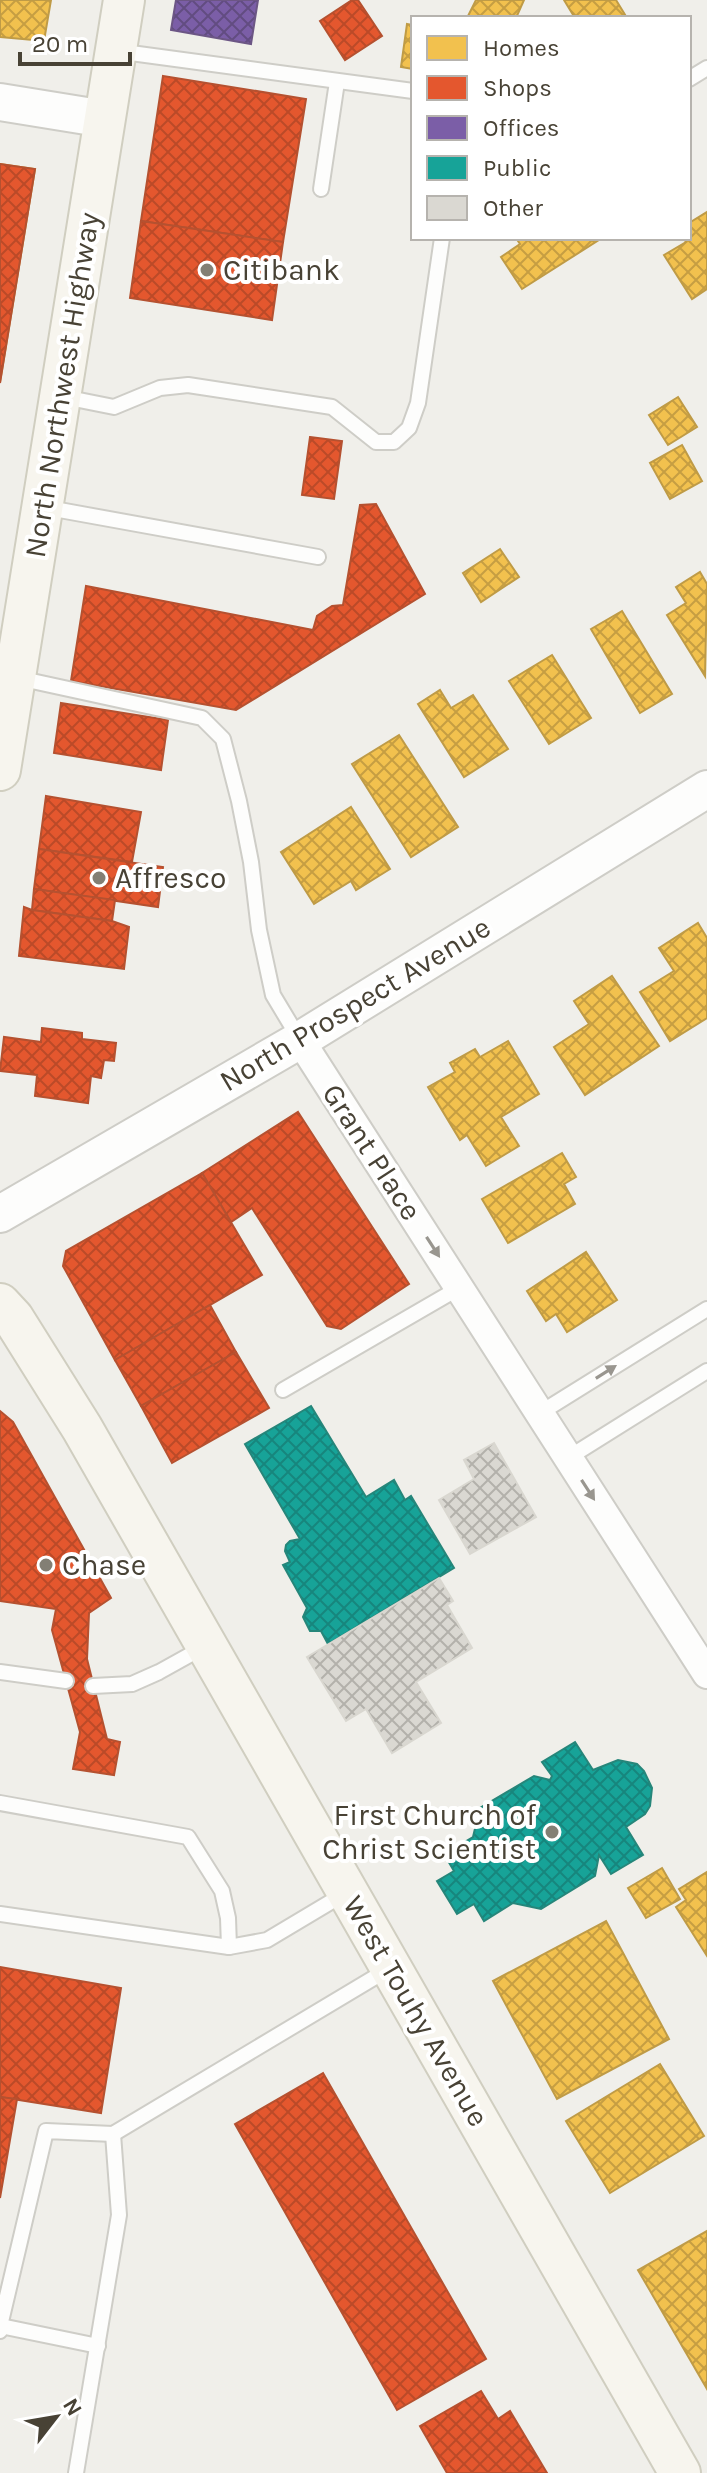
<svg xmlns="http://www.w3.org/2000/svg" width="707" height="2473" font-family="Karla,sans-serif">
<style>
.homes{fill:url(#homes-cross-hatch);stroke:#bf9b46;stroke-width:2}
.shops{fill:url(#shops-cross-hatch);stroke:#b55130;stroke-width:2}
.offices{fill:url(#offices-cross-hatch);stroke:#6c5685;stroke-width:2}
.public{fill:url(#public-cross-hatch);stroke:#26867a;stroke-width:2}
.building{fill:url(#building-cross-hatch);stroke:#d9d7d0;stroke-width:2}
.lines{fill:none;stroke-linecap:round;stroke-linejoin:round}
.service-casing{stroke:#cecdc7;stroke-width:18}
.minor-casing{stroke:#cecdc7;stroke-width:32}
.tertiary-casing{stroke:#cecdc7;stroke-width:40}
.secondary-casing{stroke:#d0cec0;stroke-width:44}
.service{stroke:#fdfdfc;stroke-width:14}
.minor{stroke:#fdfdfc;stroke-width:28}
.tertiary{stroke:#fdfdfc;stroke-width:36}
.secondary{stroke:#f7f5ee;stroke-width:40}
.oneway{fill:#99968f}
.poi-dot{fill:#837f74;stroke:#fff;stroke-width:3}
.labels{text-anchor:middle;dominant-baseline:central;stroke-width:8;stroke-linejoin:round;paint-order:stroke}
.poi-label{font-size:30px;fill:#484235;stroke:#fff;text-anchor:start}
.street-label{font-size:30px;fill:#484235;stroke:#fff}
</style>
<defs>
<pattern id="homes-cross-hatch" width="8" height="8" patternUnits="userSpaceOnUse" patternTransform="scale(2)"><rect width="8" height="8" fill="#f2c14e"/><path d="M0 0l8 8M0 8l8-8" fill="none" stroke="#c69e42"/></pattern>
<pattern id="shops-cross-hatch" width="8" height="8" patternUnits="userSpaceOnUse" patternTransform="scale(2)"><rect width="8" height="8" fill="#e4572e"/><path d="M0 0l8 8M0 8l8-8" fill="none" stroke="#bb4a28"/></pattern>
<pattern id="offices-cross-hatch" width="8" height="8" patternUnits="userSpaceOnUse" patternTransform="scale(2)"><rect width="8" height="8" fill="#7b5ea7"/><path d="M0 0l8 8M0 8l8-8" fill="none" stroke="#624c81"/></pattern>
<pattern id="public-cross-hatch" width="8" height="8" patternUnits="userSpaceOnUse" patternTransform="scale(2)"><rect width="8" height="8" fill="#17a398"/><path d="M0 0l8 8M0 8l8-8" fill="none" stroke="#17867d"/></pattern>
<pattern id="building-cross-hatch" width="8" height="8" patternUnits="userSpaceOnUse" patternTransform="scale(2)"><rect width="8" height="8" fill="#dad8d2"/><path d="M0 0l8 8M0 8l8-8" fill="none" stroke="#b3b1ab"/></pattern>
</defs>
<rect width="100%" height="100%" fill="#f0efea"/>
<g class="homes">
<path d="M0,0H51L44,41L0,37Z"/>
<path d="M476,0H524L516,18H467Z"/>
<path d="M564,0H616L627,18H575Z"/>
<path d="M407,24L413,25V69L401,67Z"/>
<path d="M0,164L35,169L0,382Z"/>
<path d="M707,212V289L692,299L664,255L686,242L683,238H689V223Z"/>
<path d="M516,238H602L522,289L501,257L520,244Z"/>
<path d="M678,397L697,427L668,445L649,415Z"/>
<path d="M682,445L702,481L670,499L650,463Z"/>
<path d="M500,549L519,577L481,602L463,573Z"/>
<path d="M700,572L707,584L705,676L667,615L686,603L676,587Z"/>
<path d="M622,611L672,694L640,713L591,629Z"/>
<path d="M552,655L591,718L549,744L509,681Z"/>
<path d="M440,690L451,708L473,695L508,749L464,777L418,704Z"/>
<path d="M399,735L458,827L411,857L352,764Z"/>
<path d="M351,807L390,869L356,890L351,881L314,904L281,852Z"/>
<path d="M698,923L707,938V1018L670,1041L640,992L674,971L659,948Z"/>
<path d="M612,976L659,1046L585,1095L554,1047L589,1024L574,1001Z"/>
<path d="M508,1041L539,1094L501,1117L519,1146L486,1166L467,1135L460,1140L428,1087L455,1072L450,1063L475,1049L480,1057Z"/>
<path d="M562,1153L576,1177L564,1184L575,1204L508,1243L482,1199Z"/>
<path d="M586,1252L617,1300L567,1332L556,1314L546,1321L527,1291Z"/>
<path d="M662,1868L680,1899L646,1918L628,1888Z"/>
<path d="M707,1872V1956L676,1907L686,1900L679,1889Z"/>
<path d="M606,1921L669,2039L557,2099L493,1981Z"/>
<path d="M660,2064L704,2136L610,2193L566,2121Z"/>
<path d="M707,2231V2389L638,2270Z"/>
</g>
<g class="shops">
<path d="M352,0H358L382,36L345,60L320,21Z"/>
<path d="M163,76L306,99L283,242L141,221Z"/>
<path d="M0,164L35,169L0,383Z"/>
<path d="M141,221L283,242L272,320L130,298Z"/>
<path d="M310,437L342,441L334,499L302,495Z"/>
<path d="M376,504L425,594L236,710L71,681L86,586L313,630L317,616L332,606L343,605L360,505Z"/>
<path d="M61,703L168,720L161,770L54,753Z"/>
<path d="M46,796L141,812L132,862L39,849Z"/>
<path d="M39,849L163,867L158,907L34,889Z"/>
<path d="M34,889L115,900L112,921L32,910Z"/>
<path d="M24,907L32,910L112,921L129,927L124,969L19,956Z"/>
<path d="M42,1028L82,1033V1039L116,1043L114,1061L104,1060L101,1078L91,1076L88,1103L35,1096L37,1075L0,1071L4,1037L41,1042Z"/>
<path d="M298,1112L409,1284L341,1329L327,1326L252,1208L231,1222L202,1173Z"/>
<path d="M202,1173L262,1275L115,1360L63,1266L66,1251Z"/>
<path d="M210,1305L236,1352L141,1406L115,1360Z"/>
<path d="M236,1352L269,1408L172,1463L141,1406Z"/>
<path d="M0,1411L13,1422L111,1598L89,1613L87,1659L107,1739L120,1742L114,1775L73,1769L80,1732L52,1630L56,1609L0,1601Z"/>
<path d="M0,1967L121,1988L101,2113L0,2097Z"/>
<path d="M323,2073L486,2359L397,2410L235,2124Z"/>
<path d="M0,2097L17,2099L0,2198Z"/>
<path d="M481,2391L498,2419L510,2411L547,2473H447L420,2426Z"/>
</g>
<path class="offices" d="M176,0H258L251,44L171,30Z"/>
<g class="public">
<path d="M311,1406L366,1497L394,1480L405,1500L411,1496L454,1568L328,1644L321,1631H310L303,1617L307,1608L283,1565L290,1562L285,1551L286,1545L290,1541L300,1539L245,1444Z"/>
<path d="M575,1742L593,1770L618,1760L637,1764L644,1771L652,1788L650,1806L645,1814L626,1827L643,1855L611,1874L599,1855L595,1876L541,1909L513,1903L484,1921L474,1904L457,1914L437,1881L454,1871L444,1854L473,1837L480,1808L534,1776L550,1780L552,1776L542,1762Z"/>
</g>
<g class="building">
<path d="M494,1443L536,1517L470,1554L439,1500L474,1479L464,1460Z"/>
<path d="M439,1578L453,1601L447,1605L472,1648L416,1682L441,1723L392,1753L366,1709L346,1721L307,1657Z"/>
</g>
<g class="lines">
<defs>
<g id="service">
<path d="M116,51L413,91"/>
<path d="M689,79L707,68"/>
<path d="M321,189L337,82"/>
<path d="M64,397L114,407L160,388L188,385L332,407L376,442H394L409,428L418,403L442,238"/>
<path d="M43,507L318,557"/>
<path d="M18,678L202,718L223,739L239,801L251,862L259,930L273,995L300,1040"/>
<path d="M283,1390L459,1288"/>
<path d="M540,1413L707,1309"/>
<path d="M568,1458L707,1371"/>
<path d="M0,1672L66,1681"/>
<path d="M93,1686L132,1684L159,1672L204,1647"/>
<path d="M0,1803L188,1837L222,1891L228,1918L229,1947"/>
<path d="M0,1914L229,1947L267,1940L344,1894"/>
<path d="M0,2326L46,2131L113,2134L387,1970"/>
<path d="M0,2331L1,2326L98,2346"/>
<path d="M76,2473L119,2215L113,2134"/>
</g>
<path id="minor" d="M300,1040L707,1674"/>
<g id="tertiary">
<path d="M0,102L105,119"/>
<path d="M0,1214L300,1040L707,789"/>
</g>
<g id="secondary">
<path d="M0,770L124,0"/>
<path d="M0,1304L13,1318L82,1428L680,2473"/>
</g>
</defs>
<use href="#service" class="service-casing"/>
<use href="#minor" class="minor-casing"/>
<use href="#tertiary" class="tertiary-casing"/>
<use href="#secondary" class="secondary-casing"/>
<use href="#service" class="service"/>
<use href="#minor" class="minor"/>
<use href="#tertiary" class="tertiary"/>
<use href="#secondary" class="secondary"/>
</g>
<defs><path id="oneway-solid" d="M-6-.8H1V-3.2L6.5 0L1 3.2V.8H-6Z" transform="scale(2)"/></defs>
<g class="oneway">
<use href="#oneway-solid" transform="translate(433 1247) rotate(57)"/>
<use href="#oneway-solid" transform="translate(606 1372) rotate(-32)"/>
<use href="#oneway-solid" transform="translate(588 1490) rotate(57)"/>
</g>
<g class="poi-dot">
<circle cx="207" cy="270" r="8"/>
<circle cx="99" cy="878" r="8"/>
<circle cx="46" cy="1565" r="8"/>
<circle cx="552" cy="1832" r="8"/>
</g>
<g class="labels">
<g class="poi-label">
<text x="223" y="270">Citibank</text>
<text x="115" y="878">Affresco</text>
<text x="62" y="1565">Chase</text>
<text x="536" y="1815" text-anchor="end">First Church of<tspan x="536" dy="34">Christ Scientist</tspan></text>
</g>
<g class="street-label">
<text transform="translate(62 385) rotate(-81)">North Northwest Highway</text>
<text transform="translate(355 1004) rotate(-31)">North Prospect Avenue</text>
<text transform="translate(372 1152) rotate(57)">Grant Place</text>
<text transform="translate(416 2011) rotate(60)">West Touhy Avenue</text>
</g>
</g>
<rect x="411" y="16" width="280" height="224" fill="#ffffff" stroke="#b6b3ae" stroke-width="2"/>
<rect x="427" y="36" width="40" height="24" fill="#f2c14e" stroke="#b6b3ae" stroke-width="2"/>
<text x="483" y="56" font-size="24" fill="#484235">Homes</text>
<rect x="427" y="76" width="40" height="24" fill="#e4572e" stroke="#b6b3ae" stroke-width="2"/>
<text x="483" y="96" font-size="24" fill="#484235">Shops</text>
<rect x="427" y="116" width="40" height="24" fill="#7b5ea7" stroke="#b6b3ae" stroke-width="2"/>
<text x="483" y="136" font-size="24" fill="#484235">Offices</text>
<rect x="427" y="156" width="40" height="24" fill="#17a398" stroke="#b6b3ae" stroke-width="2"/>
<text x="483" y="176" font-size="24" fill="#484235">Public</text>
<rect x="427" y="196" width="40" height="24" fill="#dad8d2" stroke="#b6b3ae" stroke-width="2"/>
<text x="483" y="216" font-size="24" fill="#484235">Other</text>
<g transform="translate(56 2417) rotate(59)" stroke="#ffffff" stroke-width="6" paint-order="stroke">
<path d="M0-6L14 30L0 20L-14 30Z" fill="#484235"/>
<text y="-12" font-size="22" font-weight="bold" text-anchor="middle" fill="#484235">N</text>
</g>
<path d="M20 52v12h110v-12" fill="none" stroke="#484235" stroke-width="4"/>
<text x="32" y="52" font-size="24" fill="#484235" stroke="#ffffff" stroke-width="6" paint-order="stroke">20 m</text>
</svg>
